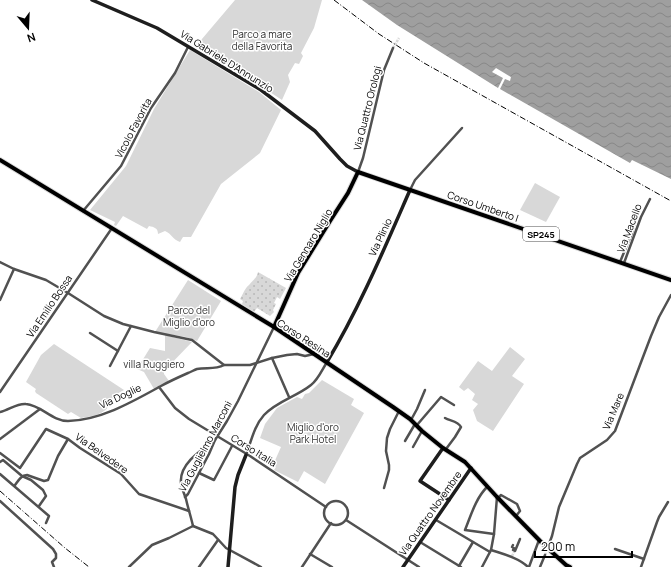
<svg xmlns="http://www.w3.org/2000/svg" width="671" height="567" font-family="Manrope,sans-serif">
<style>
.green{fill:#d8d8d8}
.garden{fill:url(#garden-dots)}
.water{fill:url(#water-waves)}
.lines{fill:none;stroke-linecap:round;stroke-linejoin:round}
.street-tunnel{stroke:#d9d9d9;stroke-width:2.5;stroke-dasharray:2.5 1;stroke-linecap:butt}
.primary-casing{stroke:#dbdbdb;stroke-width:6}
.street{stroke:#515151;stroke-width:2.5}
.secondary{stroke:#1e1e1e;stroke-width:3.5}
.primary{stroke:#000;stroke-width:4}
.rail{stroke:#000;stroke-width:1;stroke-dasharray:6 2 1 2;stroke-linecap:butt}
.labels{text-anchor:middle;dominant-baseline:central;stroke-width:3;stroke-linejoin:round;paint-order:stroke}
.shield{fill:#fff;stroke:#4c4c4c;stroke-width:1}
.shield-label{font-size:9px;font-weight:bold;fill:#000}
.park-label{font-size:10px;fill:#2f2f2f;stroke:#fff}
.street-label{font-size:10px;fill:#000;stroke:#fff}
</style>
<defs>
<pattern id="garden-dots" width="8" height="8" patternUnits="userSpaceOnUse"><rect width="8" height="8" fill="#d8d8d8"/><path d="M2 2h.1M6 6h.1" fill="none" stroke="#b8b8b8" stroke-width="1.8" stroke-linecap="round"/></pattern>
<pattern id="water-waves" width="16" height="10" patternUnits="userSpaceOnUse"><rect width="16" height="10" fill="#9f9f9f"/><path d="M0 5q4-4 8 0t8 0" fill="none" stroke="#878787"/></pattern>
</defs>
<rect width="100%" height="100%" fill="#fff"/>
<g class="green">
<path d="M235,0H322L314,28L301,53L303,56L299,64L295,63L288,75L290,82L282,100L241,73L196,46Z"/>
<path d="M190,50L259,92L281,110L260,153L221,184L191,237H183L180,242C172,239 172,234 165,231L158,234C158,228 154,227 149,226L147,229L123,216L116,226L114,225L115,222L90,210L126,166L154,109Z"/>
<path d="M535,183L560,197L546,222L520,210Z"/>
<path d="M188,280L221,301L197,341L186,337L155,332Z"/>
<path d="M165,335L192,342L164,371V374L169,381L154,389L144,372L137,369L150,348L165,351Z"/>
<path d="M54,344L124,390L113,396C110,413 96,416 81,418L71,412L68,414L36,393L35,391L36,389L26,382L41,355Z"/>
<path d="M510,347L525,359L512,376L524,384L493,431L477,421L473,410L478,404L472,400L475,394L468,388L464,391L459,387L478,361L492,371Z"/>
<path d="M322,380L354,399L351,405L364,413L325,484L304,471L298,482L274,470L276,467L273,465L281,447L260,438L265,424L277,408L297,397L302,399L305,394L309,393Z"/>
</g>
<path class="garden" d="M258,272L286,288L280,299L277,297L274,303L276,304L273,310L274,312L270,316L257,308L254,312L242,304L243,301L240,299C243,294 245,288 249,285C253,280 257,278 258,272Z"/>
<path class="water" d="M362,0H671V179L632,160L630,163L500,89L505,79L510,81L511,77L496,68L492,72L503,78L498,88L397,25Z"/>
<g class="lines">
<g class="street-tunnel">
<path d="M393,48L399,38"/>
<path d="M545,555L549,544"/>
<path d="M512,556L514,552"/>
</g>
<defs>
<g id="primary">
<path d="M0,160L274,327L393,407L410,419L422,431L443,448L465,462L497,497L543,544L566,565L570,567"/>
<path d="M274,327L298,273L330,221L348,193L358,172L671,280"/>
</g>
</defs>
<use href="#primary" class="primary-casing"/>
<g class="street">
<path d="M358,172L363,158L384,70L393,48"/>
<path d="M410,190L415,180L462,128"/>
<path d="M83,211L121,166L151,108L175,73L188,47"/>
<path d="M0,262L14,269L46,280L68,293L104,316L123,324L154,332L192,340L224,365H250L272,358L287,355L297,354L305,356L314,354"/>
<path d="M620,262L632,233L637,215"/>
<path d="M624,263L641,217L650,199"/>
<path d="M0,300L14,269"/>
<path d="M90,333L118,351"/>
<path d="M272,358L289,397"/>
<path d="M110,366L131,326"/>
<path d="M159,387L175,408L189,419L250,456L326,507"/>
<path d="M0,392L112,228"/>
<path d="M0,412C9,410 17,403 26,404C41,405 52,421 68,421C101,420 132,402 161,386C170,381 179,377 188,373C191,372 194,370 197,369C206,367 215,370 224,365"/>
<path d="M445,418C450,421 458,421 461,427L455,437L446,449"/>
<path d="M411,420L417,409L425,390"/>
<path d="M417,425L441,397L454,405"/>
<path d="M0,439L40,409"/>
<path d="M405,441L415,424"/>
<path d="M413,447L422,431"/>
<path d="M0,453L20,468L46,429L68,439L80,448L121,474L139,494L189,511"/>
<path d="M246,455C251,442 254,426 264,415C277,401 296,397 311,385C318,380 322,370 327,362"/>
<path d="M0,462L3,460L22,476L31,480L43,490L46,496L39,506"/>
<path d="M199,473L214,480L232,446"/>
<path d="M0,474L49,516L46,523"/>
<path d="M15,485C18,481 21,475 27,475L44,481L48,480L58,456L68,439"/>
<path d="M487,487C476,498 471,515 465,530L494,534"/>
<path d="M384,488L389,470V465L386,451L387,438L390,429L399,411"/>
<path d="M185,497L188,494L209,454L215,440L227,421L238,401L274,327"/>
<path d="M498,498L501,495L517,504L520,511L516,516"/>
<path d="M0,501L53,549L56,554V558L52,562L54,567"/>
<circle cx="336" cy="513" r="12"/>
<path d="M346,520L419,567"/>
<path d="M436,520L490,552"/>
<path d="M193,526C191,517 188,508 186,499C184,494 182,488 181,483C179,464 201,450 215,440"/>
<path d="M193,526L213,534L226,548L261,567"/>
<path d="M420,542L461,567"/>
<path d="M549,544L552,536L559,507L577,464L580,458L607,440L615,431L643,357L651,336L659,317L671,295"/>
<path d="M513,545L512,547L514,548L513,550L515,551L520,539"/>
<path d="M615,549L644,559"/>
<path d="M491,550C503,554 519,558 528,567"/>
<path d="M310,554L332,567"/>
<path d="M459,566L473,542"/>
<path d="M129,567L152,545L169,538L193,526"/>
<path d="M199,567L218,540"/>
<path d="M302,567L331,523"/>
<path d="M482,567L491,550L494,534L497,497"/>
<path d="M529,567L539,540"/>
<path d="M540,567L545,555"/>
<path d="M641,567L657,522L659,517L668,502"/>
</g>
<g class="secondary">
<path d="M92,0L157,28L261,90L315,131L340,159L347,166L358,172"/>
<path d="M327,362C359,309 385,247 410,190"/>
<path d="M443,448L420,481L449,500"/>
<path d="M228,567L235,487L238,475L246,455"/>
<path d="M403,567L471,468"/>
</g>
<use href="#primary" class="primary"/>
<g class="rail">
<path d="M334,0L379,34L424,63L671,201"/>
<path d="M0,491L65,548L89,567"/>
</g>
</g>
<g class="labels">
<rect class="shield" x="523" y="227" width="36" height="14" rx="3"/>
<g class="shield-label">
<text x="541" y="234">SP245</text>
</g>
<g class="park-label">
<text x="262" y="34">Parco a mare<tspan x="262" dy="12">della Favorita</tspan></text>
<text x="189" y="310">Parco del<tspan x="189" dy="12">Miglio d'oro</tspan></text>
<text x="154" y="364">villa Ruggiero</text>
<text x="313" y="427">Miglio d'oro<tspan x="313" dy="12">Park Hotel</tspan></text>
</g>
<g class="street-label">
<text transform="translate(227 61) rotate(32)">Via Gabriele D'Annunzio</text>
<text transform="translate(367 108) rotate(-76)">Via Quattro Orologi</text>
<text transform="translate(133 128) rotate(-62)">Vicolo Favorita</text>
<text transform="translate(483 206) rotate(19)">Corso Umberto I</text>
<text transform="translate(629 228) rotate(-69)">Via Macello</text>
<text transform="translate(380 237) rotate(-65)">Via Plinio</text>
<text transform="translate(308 245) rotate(-59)">Via Gennaro Niglio</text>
<text transform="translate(49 306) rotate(-56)">Via Emilio Bossa</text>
<text transform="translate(304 338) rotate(33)">Corso Resina</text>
<text transform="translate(120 396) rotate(-25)">Via Doglie</text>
<text transform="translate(613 411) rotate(-67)">Via Mare</text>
<text transform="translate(205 446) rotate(-62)">Via Guglielmo Marconi</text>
<text transform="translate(254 450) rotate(32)">Corso Italia</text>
<text transform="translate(102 453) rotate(35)">Via Belvedere</text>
<text transform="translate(430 513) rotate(-55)">Via Quattro Novembre</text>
</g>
</g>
<g transform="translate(28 28) rotate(161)" stroke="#ffffff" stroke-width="3" paint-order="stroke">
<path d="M0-3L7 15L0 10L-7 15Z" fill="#000000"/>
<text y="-6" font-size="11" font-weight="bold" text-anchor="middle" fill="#000000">N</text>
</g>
<path d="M535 551v6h97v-6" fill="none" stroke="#000000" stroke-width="2"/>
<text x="541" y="551" font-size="12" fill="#000000" stroke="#ffffff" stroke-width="3" paint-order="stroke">200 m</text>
</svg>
